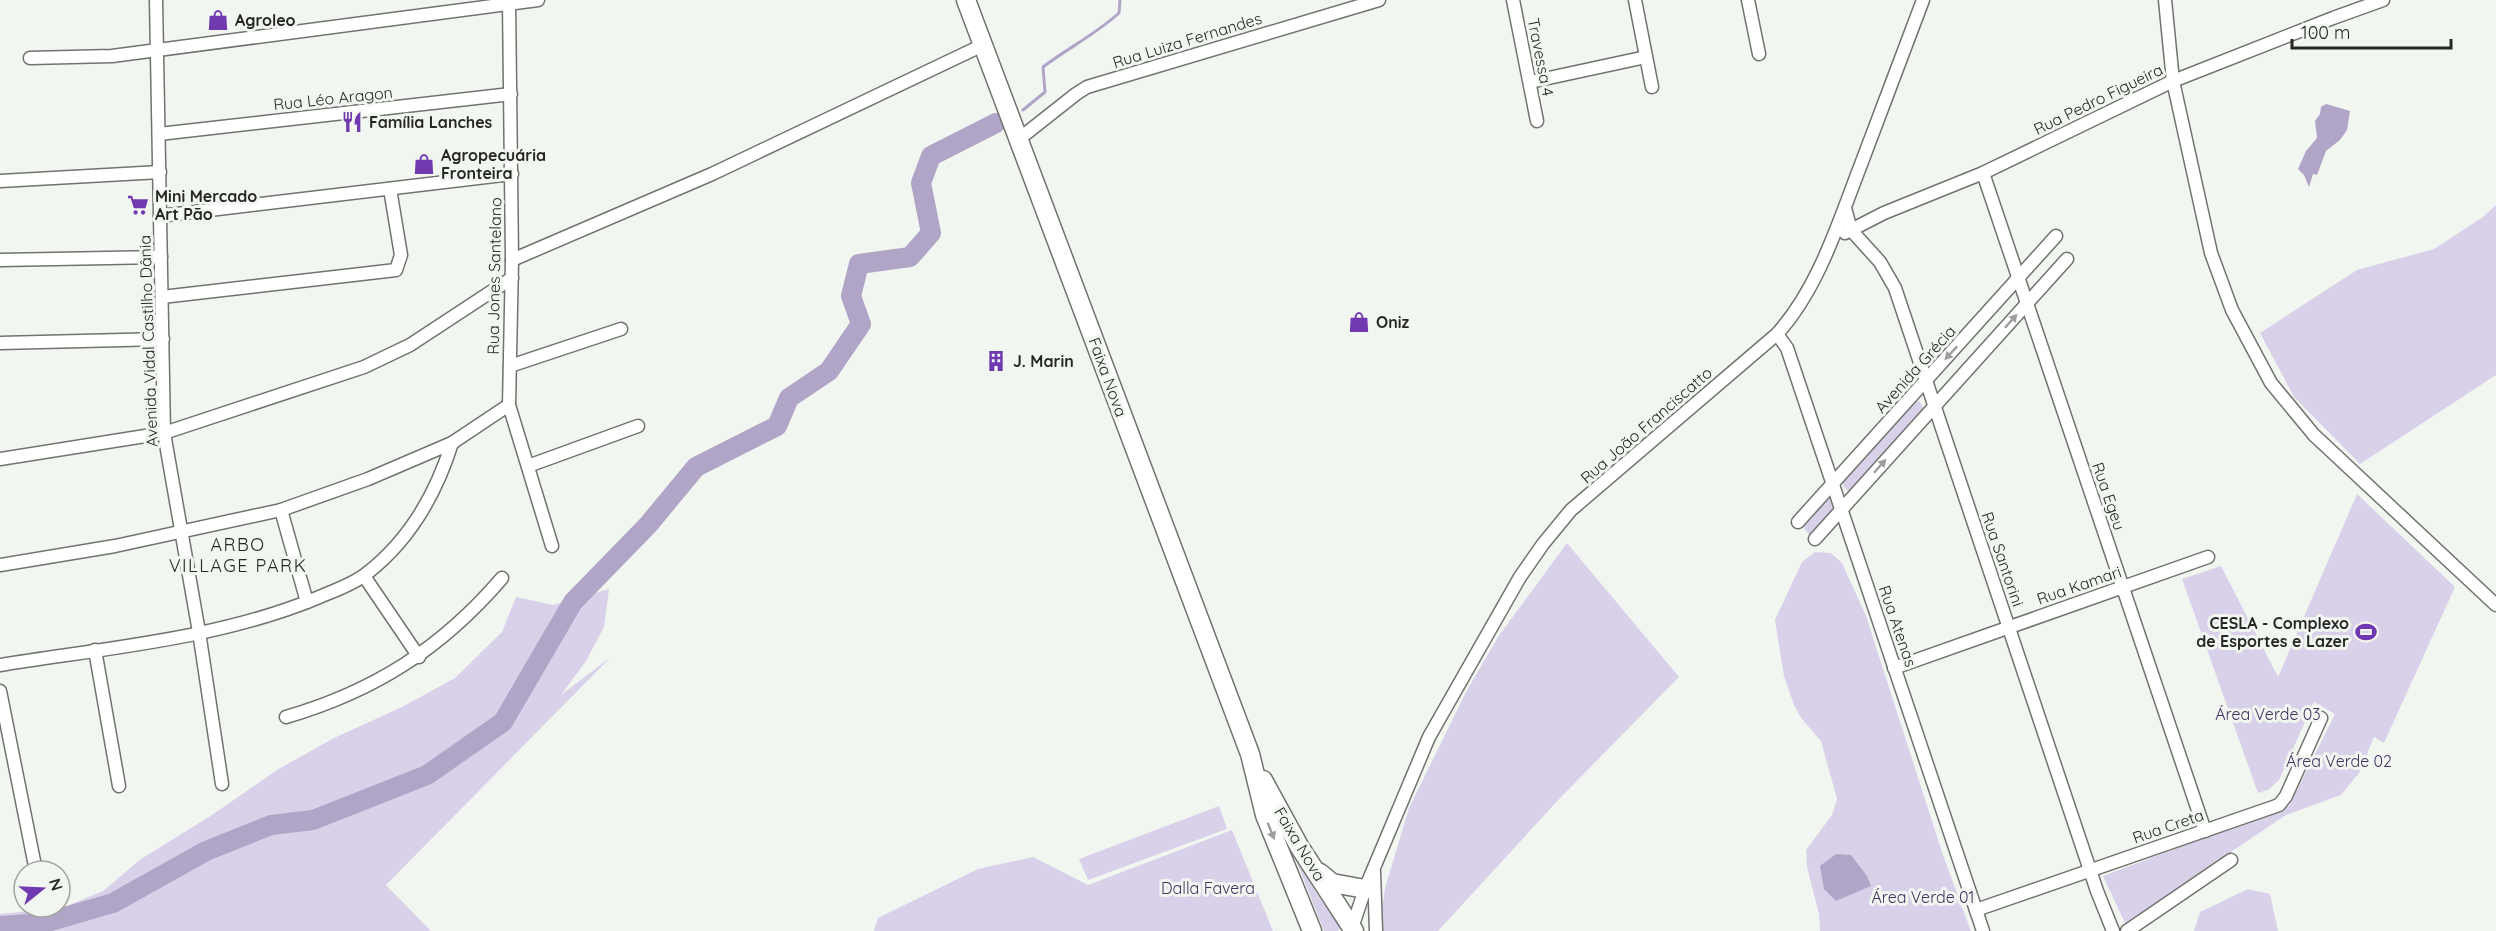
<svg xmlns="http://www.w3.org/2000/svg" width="2496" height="931" font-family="Quicksand,sans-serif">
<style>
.green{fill:#d9d1ea}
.water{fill:#b1a5c7}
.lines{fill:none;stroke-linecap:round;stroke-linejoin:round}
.stream{stroke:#b1a5c7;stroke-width:3}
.river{stroke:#b1a5c7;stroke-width:20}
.minor-casing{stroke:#70736e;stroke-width:15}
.highway-casing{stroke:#70736e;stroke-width:21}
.minor{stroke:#fff;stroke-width:12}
.highway{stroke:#fff;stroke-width:18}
.oneway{fill:#9d9e9d}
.labels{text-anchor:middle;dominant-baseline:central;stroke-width:6;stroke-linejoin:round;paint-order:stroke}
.poi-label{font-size:16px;font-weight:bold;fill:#262725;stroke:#f2f6f1;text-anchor:start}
.street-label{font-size:16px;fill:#262725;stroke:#f2f6f1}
.park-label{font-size:16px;fill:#44315f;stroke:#f2f6f1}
.neighbourhood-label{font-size:18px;letter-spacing:1.5px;fill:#262725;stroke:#f2f6f1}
</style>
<rect width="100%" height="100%" fill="#f2f6f1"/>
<g class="green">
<path d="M2496,205V375L2360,464L2294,397L2260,333L2357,270L2434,249L2483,217Z"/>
<path d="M1919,401L1925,410L1853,490L1848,491L1843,486V482L1912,404Z"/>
<path d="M2357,494L2455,587L2384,743L2374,737L2359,773L2341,795L2286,815L2125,923L2103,876L2289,806L2335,714L2314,702L2279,780L2268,790L2258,793L2182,579L2221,566L2278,677Z"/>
<path d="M1830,498L1835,504V508L1811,537L1802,526L1824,499Z"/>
<path d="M1567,543L1679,677L1561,797L1438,931H1383L1380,924L1385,888L1409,808L1466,692L1498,637Z"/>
<path d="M1815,552L1831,553L1842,563L1866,616L1943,855L1971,931H1820L1819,914L1807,867L1806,850L1832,815L1837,799L1821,741L1801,718L1794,705L1784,676L1775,620L1802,562Z"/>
<path d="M609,589L604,627L586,661L561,695L611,657L386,885L431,931H0V914L62,908L103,891L141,859L212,815L277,770L332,739L402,707L455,678L502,632L516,597L553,605Z"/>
<path d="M1219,806L1227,829L1088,880L1079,859Z"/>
<path d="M1232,830L1273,931H874L878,918L978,869L1033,857L1088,885Z"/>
<path d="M1290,845L1316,893L1341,928L1337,931H1324Z"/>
<path d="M2248,889L2270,894L2278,931H2194L2200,912Z"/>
</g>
<g class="water">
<path d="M2326,104L2350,111L2347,130L2340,140L2326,151L2317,175L2313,174L2309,187L2304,175L2298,169L2306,151L2317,138L2315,121L2320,114L2321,107Z"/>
<path d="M1836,854L1851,855L1867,876L1871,886L1836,901L1824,889L1820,866Z"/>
</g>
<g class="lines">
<path class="stream" d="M1023,110L1045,92L1043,67C1068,48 1096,34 1119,13L1120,0"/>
<path class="river" d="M0,926L44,923L113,903L206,851L271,825L313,820L427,775L503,722L573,602L648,525L696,467L777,426L789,398L829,371L861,324L851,296L859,264L910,257L931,233L921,183L931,156L996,123"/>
<defs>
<g id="minor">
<path d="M156,0L164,433L199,632L222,784"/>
<path d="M509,0L512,260L509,405L552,546"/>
<path d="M1513,0L1537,121"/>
<path d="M1635,0L1652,87"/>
<path d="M1748,0L1759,54"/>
<path d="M2165,0L2173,81L2211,253L2232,310L2271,383L2314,435L2496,605"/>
<path d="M30,58L112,56L538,0"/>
<path d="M1530,82L1646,57"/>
<path d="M159,134L511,94"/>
<path d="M1019,139L1076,94L1087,87L1379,0"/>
<path d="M1983,173L2205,831"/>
<path d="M0,181L160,172"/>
<path d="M1845,208L1851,230L1880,262L1895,288L2097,891L2113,931"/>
<path d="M160,216L512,174"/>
<path d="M1845,233L1884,213L1983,173L2173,81L2333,18L2383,0"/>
<path d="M0,260L161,257"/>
<path d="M512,260L712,174L983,45"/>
<path d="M162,297L396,270L401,255L390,189"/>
<path d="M1777,334L1787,348L1983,931"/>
<path d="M0,343L163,339"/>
<path d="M510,366L621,329"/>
<path d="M0,459L164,433L364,367L410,345L512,278"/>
<path d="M528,466L638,426"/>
<path d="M281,510L307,602"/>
<path d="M1798,522L2056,236"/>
<path d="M1815,539L2067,259"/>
<path d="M0,565L115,546L281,510L368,479L452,443L509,405"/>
<path d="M364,576L419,657"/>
<path d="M95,650L119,786"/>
<path d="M0,665C105,648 218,639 317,598C333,591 352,585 366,574C409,541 436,494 452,443"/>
<path d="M1894,668L2208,557"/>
<path d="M0,691L36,871"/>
<path d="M286,717C375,691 442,648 502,578"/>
<path d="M1374,872L1376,931"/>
<path d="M1976,910L2279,805L2286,796L2321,718"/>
<path d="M1352,928L1365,889L1429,737L1520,577L1543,544L1571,510L1777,334C1818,289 1838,224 1860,167C1881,111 1902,56 1923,0"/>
<path d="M2127,931L2231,860"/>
</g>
<g id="highway">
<path d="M966,0L1250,754L1265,815L1312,931"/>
<path d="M1263,780L1299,846L1354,931"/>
<path d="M1320,873L1332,883L1365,889"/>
</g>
</defs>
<use href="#minor" class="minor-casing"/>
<use href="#highway" class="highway-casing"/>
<use href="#minor" class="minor"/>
<use href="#highway" class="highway"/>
</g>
<defs><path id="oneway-solid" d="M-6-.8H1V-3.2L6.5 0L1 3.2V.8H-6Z" transform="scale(1.5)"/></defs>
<g class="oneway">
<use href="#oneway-solid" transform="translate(2011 321) rotate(-48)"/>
<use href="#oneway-solid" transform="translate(1951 353) rotate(133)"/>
<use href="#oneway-solid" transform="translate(1880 466) rotate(-48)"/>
<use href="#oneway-solid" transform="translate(1271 831) rotate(68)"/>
</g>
<defs>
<symbol id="shop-bare" viewBox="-9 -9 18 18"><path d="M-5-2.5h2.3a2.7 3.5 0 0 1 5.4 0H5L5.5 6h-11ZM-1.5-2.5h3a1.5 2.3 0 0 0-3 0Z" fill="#7039af" stroke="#f2f6f1" stroke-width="2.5" paint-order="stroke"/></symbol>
<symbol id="restaurant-bare" viewBox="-9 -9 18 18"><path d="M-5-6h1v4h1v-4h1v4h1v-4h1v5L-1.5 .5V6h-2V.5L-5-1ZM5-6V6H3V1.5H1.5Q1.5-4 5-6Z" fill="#7039af" stroke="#f2f6f1" stroke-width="2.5" paint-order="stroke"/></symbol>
<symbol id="supermarket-bare" viewBox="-9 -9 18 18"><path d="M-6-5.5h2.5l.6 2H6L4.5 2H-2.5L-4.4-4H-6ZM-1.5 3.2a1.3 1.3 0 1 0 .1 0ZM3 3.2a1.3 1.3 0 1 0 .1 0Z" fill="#7039af" stroke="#f2f6f1" stroke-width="2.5" paint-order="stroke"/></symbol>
<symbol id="building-bare" viewBox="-9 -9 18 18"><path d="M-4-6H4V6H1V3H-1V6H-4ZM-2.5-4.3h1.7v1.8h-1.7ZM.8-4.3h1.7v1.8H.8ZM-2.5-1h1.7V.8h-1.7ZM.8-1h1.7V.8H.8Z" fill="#7039af" stroke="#f2f6f1" stroke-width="2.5" paint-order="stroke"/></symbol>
<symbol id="stadium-bare" viewBox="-9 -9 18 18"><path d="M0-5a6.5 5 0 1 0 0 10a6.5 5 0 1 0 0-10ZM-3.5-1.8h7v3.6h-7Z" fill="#7039af" stroke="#f2f6f1" stroke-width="2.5" paint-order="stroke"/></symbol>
</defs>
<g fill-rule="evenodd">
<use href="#shop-bare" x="203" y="5" width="30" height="30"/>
<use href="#restaurant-bare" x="337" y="107" width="30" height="30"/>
<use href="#shop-bare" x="409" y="149" width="30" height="30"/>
<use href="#supermarket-bare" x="123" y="190" width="30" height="30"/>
<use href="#shop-bare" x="1344" y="307" width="30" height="30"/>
<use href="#building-bare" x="981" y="346" width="30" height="30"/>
<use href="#stadium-bare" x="2351" y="617" width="30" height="30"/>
</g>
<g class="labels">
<g class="poi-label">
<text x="235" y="20">Agroleo</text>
<text x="369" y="122">Família Lanches</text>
<text x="441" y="155">Agropecuária<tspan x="441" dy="18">Fronteira</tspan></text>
<text x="155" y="196">Mini Mercado<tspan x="155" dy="18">Art Pão</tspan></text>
<text x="1376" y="322">Oniz</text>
<text x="1013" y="361">J. Marin</text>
<text x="2349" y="623" text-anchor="end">CESLA - Complexo<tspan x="2349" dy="18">de Esportes e Lazer</tspan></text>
</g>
<g class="street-label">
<text transform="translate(1187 40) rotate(-17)">Rua Luiza Fernandes</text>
<text transform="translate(1541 57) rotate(79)">Travessa 4</text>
<text transform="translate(333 98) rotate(-6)">Rua Léo Aragon</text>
<text transform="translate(2098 99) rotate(-26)">Rua Pedro Figueira</text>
<text transform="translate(494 276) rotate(-89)">Rua Jones Santelano</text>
<text transform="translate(148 341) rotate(-92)">Avenida Vidal Castilho Dânia</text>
<text transform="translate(1915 369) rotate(-48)">Avenida Grécia</text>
<text transform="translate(1108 377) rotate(70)">Faixa Nova</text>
<text transform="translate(1646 425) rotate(-41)">Rua João Franciscatto</text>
<text transform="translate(2109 496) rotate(71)">Rua Egeu</text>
<text transform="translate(2003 559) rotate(71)">Rua Santorini</text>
<text transform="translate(2079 585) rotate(-19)">Rua Kamari</text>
<text transform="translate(1898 626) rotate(71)">Rua Atenas</text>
<text transform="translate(2168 826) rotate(-19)">Rua Creta</text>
<text transform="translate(1300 844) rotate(59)">Faixa Nova</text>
</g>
<g class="park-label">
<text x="2268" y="714">Área Verde 03</text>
<text x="2339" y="761">Área Verde 02</text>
<text x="1208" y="888">Dalla Favera</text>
<text x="1923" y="897">Área Verde 01</text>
</g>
<g class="neighbourhood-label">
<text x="238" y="544">ARBO<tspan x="238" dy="21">VILLAGE PARK</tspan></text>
</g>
</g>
<g transform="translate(42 889) rotate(72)"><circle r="28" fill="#f2f6f1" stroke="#a0a39f" stroke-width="1.5"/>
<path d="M0-4.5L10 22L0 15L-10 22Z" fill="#7039af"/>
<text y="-9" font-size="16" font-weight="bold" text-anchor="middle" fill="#262725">N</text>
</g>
<path d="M2292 39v9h159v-9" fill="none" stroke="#262725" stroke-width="3"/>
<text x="2301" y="39" font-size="18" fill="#262725" stroke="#f2f6f1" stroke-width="4.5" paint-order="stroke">100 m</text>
</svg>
